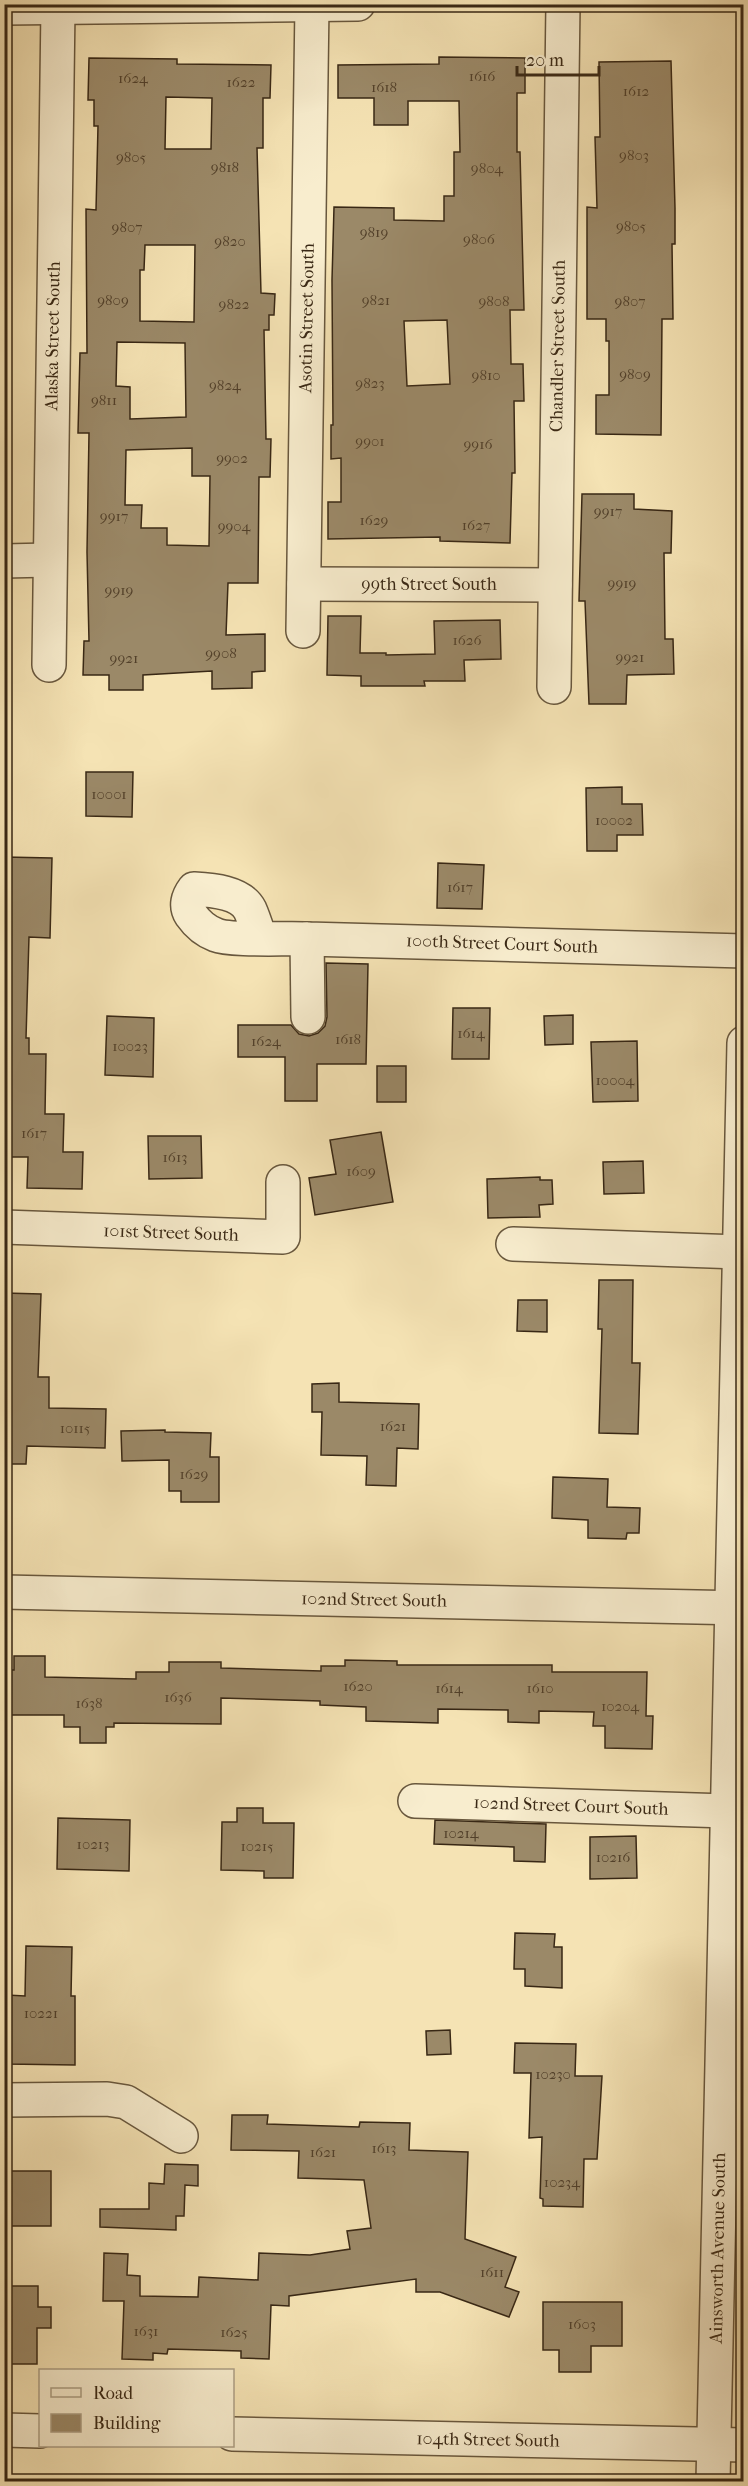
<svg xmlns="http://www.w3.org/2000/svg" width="748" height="2486" font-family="'IM FELL French Canon',serif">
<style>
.building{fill:#9b8968;stroke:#392815;stroke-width:1.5;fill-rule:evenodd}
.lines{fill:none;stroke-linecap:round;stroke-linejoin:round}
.minor-casing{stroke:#68573d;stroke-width:36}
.minor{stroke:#f8edce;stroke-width:33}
.labels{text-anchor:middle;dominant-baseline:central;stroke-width:4.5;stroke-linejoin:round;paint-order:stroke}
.number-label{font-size:15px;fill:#52402a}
.street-label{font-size:18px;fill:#392815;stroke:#f8edce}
</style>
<rect width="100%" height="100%" fill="#f5e3b4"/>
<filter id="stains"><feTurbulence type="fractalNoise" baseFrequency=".00333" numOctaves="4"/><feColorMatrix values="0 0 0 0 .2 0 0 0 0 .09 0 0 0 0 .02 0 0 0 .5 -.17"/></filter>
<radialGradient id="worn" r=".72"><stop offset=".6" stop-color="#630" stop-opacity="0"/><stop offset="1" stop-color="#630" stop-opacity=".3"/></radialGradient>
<g class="building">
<path d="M439,57L525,58V93H517V152H520L524,310H510L511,364H523L524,401H514L515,473H512L510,543L440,541V537L328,539V502H341V458L331,459V425H333L332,280L334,207L394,208V220L444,221V196H454V152H460L459,101H408V125H374V98H338V65L439,64ZM447,320L450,384L407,386L404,321Z"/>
<path d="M89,58L177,59V64L271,65L270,98H263V148H257L261,293L275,294L274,315H269V330H264L266,439H271L270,477H259L258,583H228L226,635L265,634V671L252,672V688L212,689V671L143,675V690H109V675H83L84,641H89L87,552L89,433H78L80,353H87L86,209L96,210L98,126H94V100H88ZM166,97L212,98L211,149H165ZM145,245H195L194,322L140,321V270H144ZM117,342L185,343L186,417L130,419V387L116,386ZM192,448V476H210L209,546L167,545V528H141L142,505H125L126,450Z"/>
<path d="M671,61L675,208V244H672L673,319H662L661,435L596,434V395H609V341H606V319H587V207L597,208L595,137H600L599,62Z"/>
<path d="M582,494H634V509L672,511L671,553H664L665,639H673L674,674L627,675L626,704H589L585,601H579Z"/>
<path d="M328,616H361L360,653H386V655L435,654L434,621L500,620L501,659L464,660L465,681H424L425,686H361V676L327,675Z"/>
<path d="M86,772H133L132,817L86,816Z"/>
<path d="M622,787V804H642L643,835H617V851H587L586,788Z"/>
<path d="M4,857L52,858L50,938L29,937L26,1038H29V1054H46L45,1114H64L63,1152H83L82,1189L27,1188L28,1157H4Z"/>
<path d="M438,863L484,865L482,909L437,908Z"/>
<path d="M326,963L368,964L366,1064H317V1101H285V1057H238V1025H291L299,1034L309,1036L318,1033L325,1026L327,1017Z"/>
<path d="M453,1008H490L489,1059H452Z"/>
<path d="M573,1015V1044L545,1045L544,1016Z"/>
<path d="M107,1016L154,1018L153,1077L105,1075Z"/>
<path d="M637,1041L638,1101L593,1102L591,1042Z"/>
<rect x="377" y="1066" width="29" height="36"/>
<path d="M381,1132L393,1202L315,1215L309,1178L336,1174L330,1140Z"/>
<path d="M148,1136H201L202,1178L149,1179Z"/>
<path d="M643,1161L644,1193L604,1194L603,1162Z"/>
<path d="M540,1177V1180H552L553,1204L539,1205L540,1217L488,1218L487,1179Z"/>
<path d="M599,1280H633L632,1363H640L638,1434L599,1433L602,1329H598Z"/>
<path d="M4,1293L41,1294L38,1377H49V1408L106,1409L105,1448L27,1446L26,1464H4Z"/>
<path d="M518,1300H547V1332L517,1331Z"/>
<path d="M339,1383V1402L419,1404L418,1449L397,1448L396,1486L366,1485L367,1456L321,1455L322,1412H312V1384Z"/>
<path d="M165,1430V1432L211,1433L210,1457H219V1502H181V1491H169V1460L122,1461L121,1431Z"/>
<path d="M553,1477L608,1479L607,1507L640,1508L639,1533H627L626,1539L588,1538V1520L552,1518Z"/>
<path d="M14,1656H45V1677L136,1679V1672H169V1662H221V1668L321,1671V1666H345V1660L397,1661V1665H552V1672H647L646,1716H653L652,1749L605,1748V1726H593L594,1712L539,1711V1723L508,1722V1710L438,1709V1723L366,1721V1707L320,1705V1701L221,1698V1724L114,1723V1727H106V1743H80V1727H64V1715H4V1670H14Z"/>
<path d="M237,1808H263V1823H294L293,1878H264V1871L221,1870L222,1822H237Z"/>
<path d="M58,1818L130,1820L129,1871L57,1869Z"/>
<path d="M435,1820L546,1824L545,1862L514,1861V1847L434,1844Z"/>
<path d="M636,1836L637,1878L590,1879V1837Z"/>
<path d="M515,1933L555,1934L554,1947H562V1988L525,1986V1969H514Z"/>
<path d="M26,1946L72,1947L71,1996H75V2065L6,2064L4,2030L7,1995L25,1996Z"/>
<path d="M450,2030L451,2054L427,2055L426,2031Z"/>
<path d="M515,2043L576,2044L575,2076H602L597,2159H584L583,2207L543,2206V2199L540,2198L542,2137L529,2138L531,2073H514Z"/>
<path d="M232,2115H268L267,2124L359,2127L360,2122L410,2123L409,2150L468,2152L465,2239L516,2257L505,2287L519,2292L509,2317L440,2292H416V2279L289,2296V2306L271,2305L269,2359L241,2358V2351L168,2349L167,2354L153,2353V2360L122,2359L124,2301H103L104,2253L128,2254L127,2275L140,2276V2296L198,2297L199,2277L258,2280L259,2253L310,2255L350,2249L347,2231L371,2228L364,2180L298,2178L299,2151L231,2150Z"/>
<path d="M165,2164L198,2165V2186L185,2185L184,2216H176V2230L100,2227V2209H149V2183L164,2184Z"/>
<rect x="4" y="2171" width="47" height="55"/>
<path d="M4,2286H38V2307H51V2328H37V2364H4Z"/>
<path d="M543,2302H622V2346H591V2372H559V2350H543Z"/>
</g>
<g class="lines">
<defs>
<g id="minor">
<path d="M4,8L358,4"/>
<path d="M4,561L49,560"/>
<path d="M304,584L555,585"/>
<path d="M303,631L312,5"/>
<path d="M49,665L58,8"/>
<path d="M554,687L563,4"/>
<path d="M260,938C257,929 254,919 250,910C241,892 212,890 194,889C188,897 185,906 191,915C198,925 205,931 216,935C231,941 288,938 307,939L744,951"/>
<path d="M307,939L308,1017"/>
<path d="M4,1227L283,1237V1182"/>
<path d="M513,1244L739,1252"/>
<path d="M4,1592L744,1608"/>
<path d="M415,1801L727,1811"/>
<path d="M4,2100L107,2099L126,2102L181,2136"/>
<path d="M4,2430L40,2431"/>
<path d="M232,2434L744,2445"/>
<path d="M713,2482L744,1043"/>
</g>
</defs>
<use href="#minor" class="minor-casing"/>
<use href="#minor" class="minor"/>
</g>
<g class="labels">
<g class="number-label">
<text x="482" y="76">1616</text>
<text x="133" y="78">1624</text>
<text x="241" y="82">1622</text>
<text x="384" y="87">1618</text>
<text x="636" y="91">1612</text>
<text x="634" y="155">9803</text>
<text x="131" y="157">9805</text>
<text x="225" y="167">9818</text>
<text x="487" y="168">9804</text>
<text x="631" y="226">9805</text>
<text x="127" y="227">9807</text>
<text x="374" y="232">9819</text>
<text x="479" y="239">9806</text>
<text x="230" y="241">9820</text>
<text x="113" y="300">9809</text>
<text x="376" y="300">9821</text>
<text x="494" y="301">9808</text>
<text x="630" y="301">9807</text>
<text x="234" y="304">9822</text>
<text x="635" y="374">9809</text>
<text x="486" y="375">9810</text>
<text x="370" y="383">9823</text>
<text x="225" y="385">9824</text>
<text x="104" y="400">9811</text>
<text x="370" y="441">9901</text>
<text x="478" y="444">9916</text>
<text x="232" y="458">9902</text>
<text x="608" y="511">9917</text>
<text x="114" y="516">9917</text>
<text x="374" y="520">1629</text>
<text x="476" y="525">1627</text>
<text x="234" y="526">9904</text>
<text x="622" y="583">9919</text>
<text x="119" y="590">9919</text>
<text x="467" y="640">1626</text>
<text x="221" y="653">9908</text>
<text x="630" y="657">9921</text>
<text x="124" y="658">9921</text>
<text x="109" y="794">10001</text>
<text x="614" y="820">10002</text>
<text x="460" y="887">1617</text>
<text x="471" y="1033">1614</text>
<text x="348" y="1039">1618</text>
<text x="266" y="1041">1624</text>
<text x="130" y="1046">10023</text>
<text x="615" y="1080">10004</text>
<text x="34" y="1133">1617</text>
<text x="175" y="1157">1613</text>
<text x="361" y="1171">1609</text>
<text x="393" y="1426">1621</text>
<text x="75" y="1428">10115</text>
<text x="194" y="1474">1629</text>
<text x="358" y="1686">1620</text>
<text x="449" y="1688">1614</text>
<text x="540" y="1688">1610</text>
<text x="178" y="1697">1636</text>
<text x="89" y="1703">1638</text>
<text x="620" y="1706">10204</text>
<text x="461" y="1833">10214</text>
<text x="93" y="1844">10213</text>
<text x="257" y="1846">10215</text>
<text x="613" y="1857">10216</text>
<text x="41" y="2013">10221</text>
<text x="553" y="2074">10230</text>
<text x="384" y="2148">1613</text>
<text x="323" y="2152">1621</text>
<text x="562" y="2182">10234</text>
<text x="492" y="2272">1611</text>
<text x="582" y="2324">1603</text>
<text x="146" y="2331">1631</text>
<text x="234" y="2332">1625</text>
</g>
<g class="street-label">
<text transform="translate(307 318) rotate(-89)">Asotin Street South</text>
<text transform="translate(53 336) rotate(-89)">Alaska Street South</text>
<text transform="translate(558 346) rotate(-89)">Chandler Street South</text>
<text x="429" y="584">99th Street South</text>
<text transform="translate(502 944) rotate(2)">100th Street Court South</text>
<text transform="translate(171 1233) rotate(2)">101st Street South</text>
<text transform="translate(374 1600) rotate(1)">102nd Street South</text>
<text transform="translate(571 1806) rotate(2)">102nd Street Court South</text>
<text transform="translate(718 2248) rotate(-89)">Ainsworth Avenue South</text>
<text transform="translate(488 2440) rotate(1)">104th Street South</text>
</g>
</g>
<rect width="748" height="2486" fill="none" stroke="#f5e3b4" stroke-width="24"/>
<rect x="6" y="6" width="736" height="2474" fill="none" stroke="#392815" stroke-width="3"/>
<rect x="12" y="12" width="724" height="2462" fill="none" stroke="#392815" stroke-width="1.5"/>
<rect x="39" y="2369" width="195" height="78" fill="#f8edce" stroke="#ac9e84" stroke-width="1.5"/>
<rect x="51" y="2388" width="30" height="9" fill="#f8edce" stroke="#ac9e84" stroke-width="1.5"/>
<text x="93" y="2399" font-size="18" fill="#392815">Road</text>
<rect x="51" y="2414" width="30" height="18" fill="#9b8968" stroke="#ac9e84" stroke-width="1.5"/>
<text x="93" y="2429" font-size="18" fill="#392815">Building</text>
<path d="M517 66v9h82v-9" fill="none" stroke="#392815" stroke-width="3"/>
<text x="526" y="66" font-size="18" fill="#392815" stroke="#f8edce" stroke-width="4.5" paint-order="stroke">20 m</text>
<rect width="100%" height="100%" filter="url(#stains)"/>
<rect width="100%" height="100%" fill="url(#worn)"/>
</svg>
